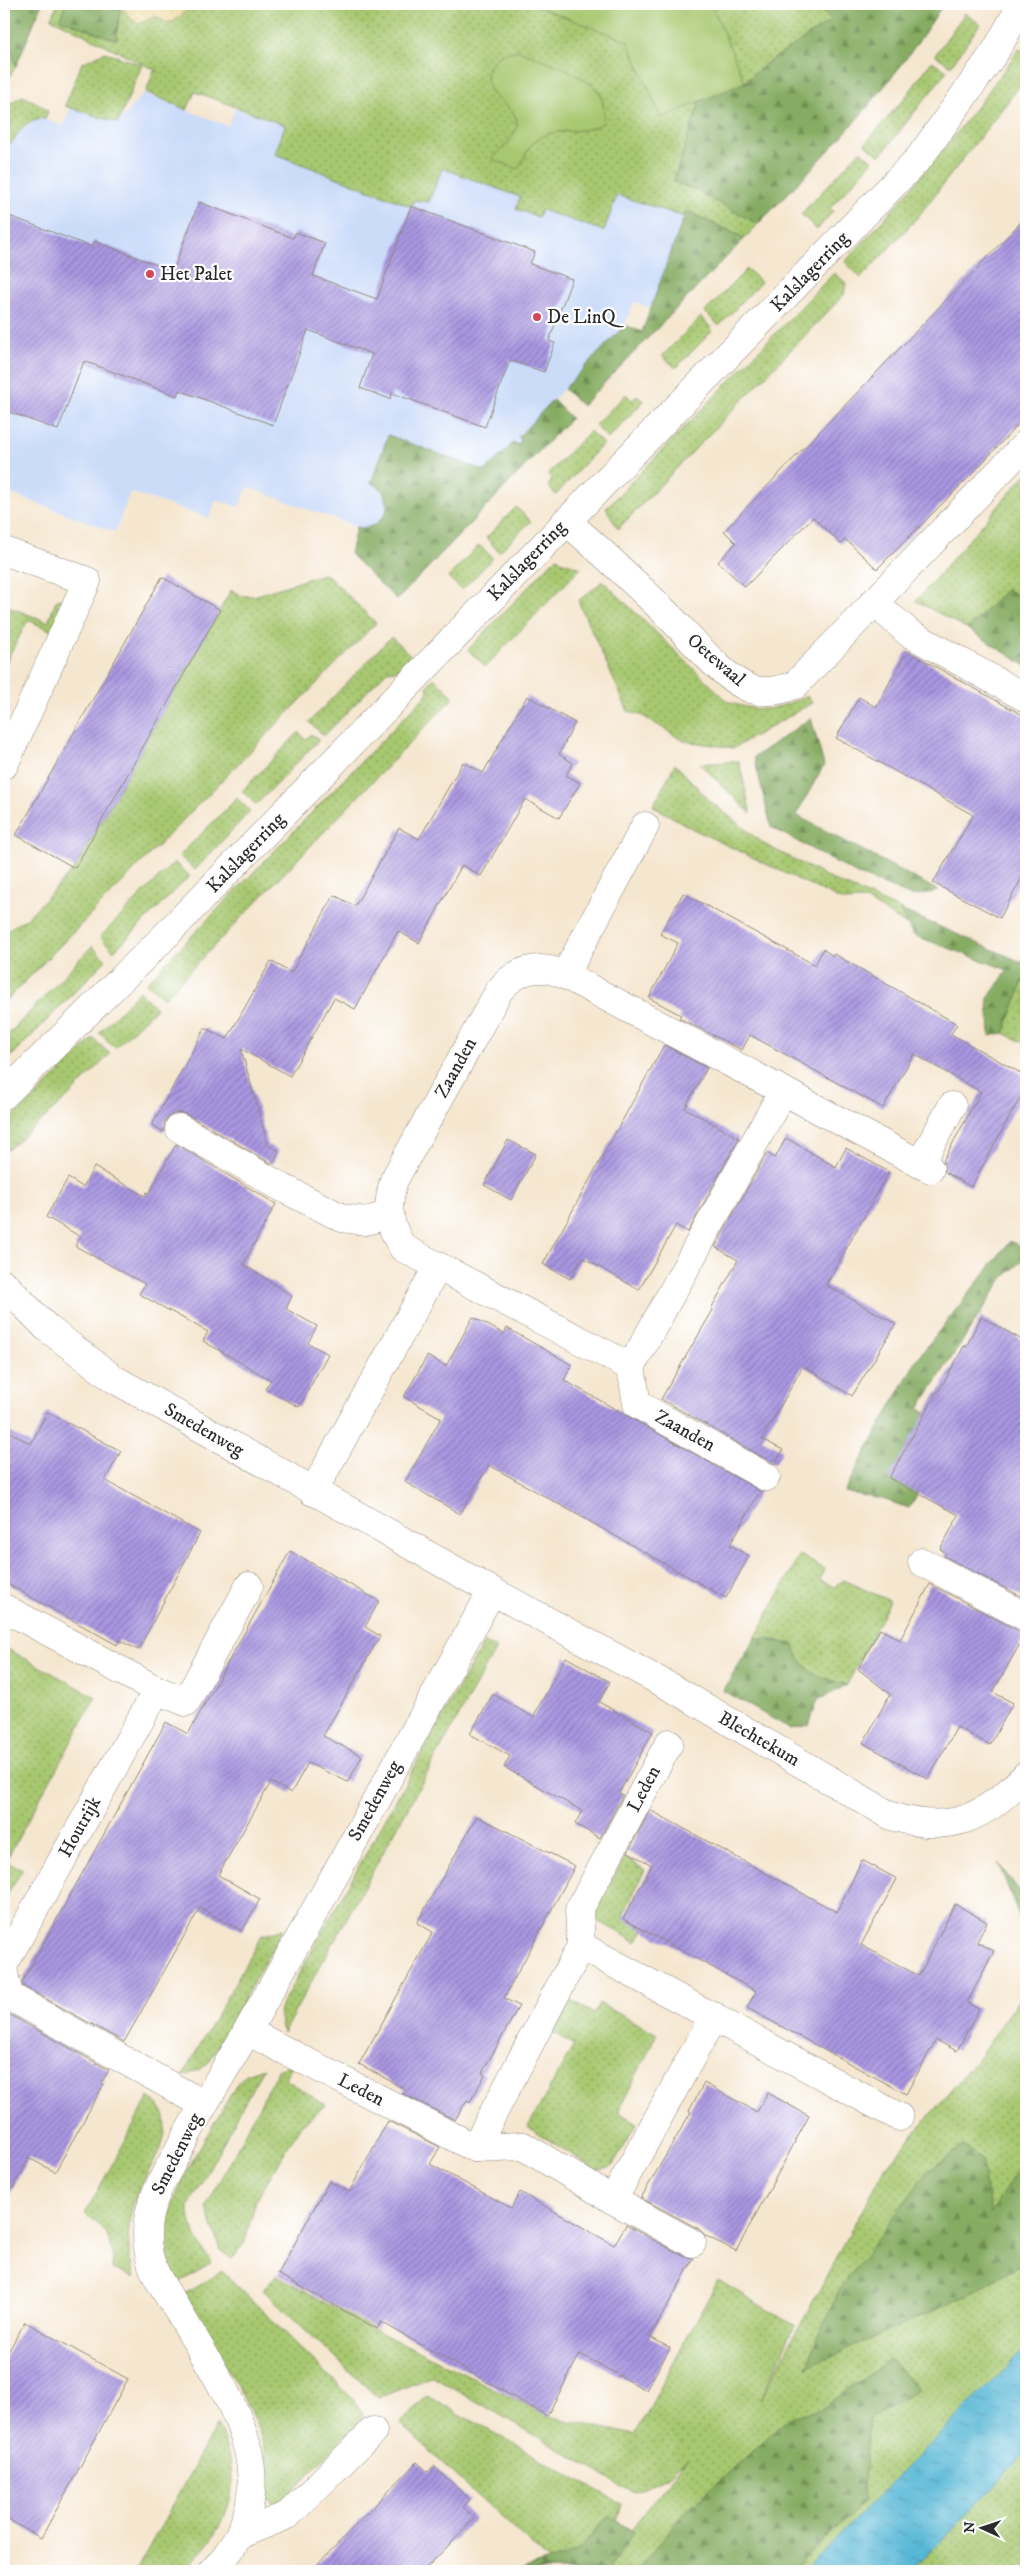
<svg xmlns="http://www.w3.org/2000/svg" width="1030" height="2575" font-family="'IM FELL DW Pica',serif">
<style>
.built{fill:#cbdcf9}
.green{fill:url(#green-dots);stroke:#697a4e}
.forest{fill:url(#forest-firs);stroke:#586c46}
.sand{fill:url(#sand-dots);stroke:#8c8264}
.pitch{fill:#a7c870;stroke:#697a4e}
.water{fill:url(#water-ripples);stroke:#417180}
.building{fill:url(#building-hatch)}
.lines{fill:none;stroke-linecap:round;stroke-linejoin:round}
.minor-casing{stroke:#90887d;stroke-width:29}
.tertiary-casing{stroke:#90887d;stroke-width:29}
.minor{stroke:#fff;stroke-width:28}
.tertiary{stroke:#fff;stroke-width:28}
.poi-dot{fill:#d1495b;stroke:#fff;stroke-width:2}
.labels{text-anchor:middle;dominant-baseline:central;stroke-width:4.5;stroke-linejoin:round;paint-order:stroke}
.street-label{font-size:19px;fill:#2b2b2b;stroke:#fff}
.poi-label{font-size:19px;fill:#2b2b2b;stroke:#fff;text-anchor:start}
</style>
<defs>
<pattern id="green-dots" width="8" height="8" patternUnits="userSpaceOnUse" patternTransform="scale(1.25)"><rect width="8" height="8" fill="#a7c870"/><path d="M2 2h.1M6 6h.1" fill="none" stroke="#88a35c" stroke-width="1.8" stroke-linecap="round"/></pattern>
<pattern id="forest-firs" width="22" height="20" patternUnits="userSpaceOnUse" patternTransform="scale(1.25)"><rect width="22" height="20" fill="#85ac62"/><path d="M5 1l3.5 6h-7zM16 11l3.5 6h-7z" fill="#6d8c51"/></pattern>
<pattern id="sand-dots" width="8" height="8" patternUnits="userSpaceOnUse" patternTransform="scale(1.25)"><rect width="8" height="8" fill="#eeda9e"/><path d="M2 2h.1M6 6h.1" fill="none" stroke="#cb8" stroke-width="1.8" stroke-linecap="round"/></pattern>
<pattern id="water-ripples" width="26" height="14" patternUnits="userSpaceOnUse" patternTransform="scale(1.25)"><rect width="26" height="14" fill="#57b7d6"/><path d="M2 4q2-2 4 0t4 0M15 11q2-2 4 0t4 0" fill="none" stroke="#4895ae"/></pattern>
<pattern id="building-hatch" width="6" height="6" patternUnits="userSpaceOnUse" patternTransform="scale(1.25)"><rect width="6" height="6" fill="#a997e2"/><path d="M-1 1l2-2M0 6l6-6M5 7l2-2" fill="none" stroke="#8a7bb7"/></pattern>
</defs>
<rect width="100%" height="100%" fill="#fff"/>
<filter id="ink" filterUnits="userSpaceOnUse"><feTurbulence type="fractalNoise" baseFrequency=".02" numOctaves="2"/><feDisplacementMap in="SourceGraphic" scale="10" xChannelSelector="R" yChannelSelector="G"/><feConvolveMatrix kernelMatrix="1 2 1 2 8 2 1 2 1" color-interpolation-filters="sRGB"/></filter>
<filter id="wash" filterUnits="userSpaceOnUse"><feTurbulence type="fractalNoise" baseFrequency=".0096" numOctaves="4" result="noise"/><feDisplacementMap in="SourceGraphic" scale="20" xChannelSelector="R" yChannelSelector="G"/><feGaussianBlur stdDeviation="1.12" result="paint"/><feColorMatrix in="noise" values="0 0 0 0 0 0 0 0 0 0 0 0 0 0 0 0 0 1.4 0 .05"/><feComposite in="paint" operator="in"/></filter>
<g filter="url(#wash)">
<rect width="100%" height="100%" fill="#f5e6cf"/>
<path class="built" d="M144,93L228,126L235,108L285,125L275,154L414,200L429,202L442,168L520,197L516,210L538,217L541,210L603,231L617,195L684,217L651,308L634,302L625,325L518,437L522,439L519,445L513,443L485,472L388,435L376,485L386,498V513L379,522L369,527H356L248,487L239,507L216,500L209,518L130,492L115,532L4,491V143L11,144L21,130L37,119L41,118L63,126L71,108L118,123Z"/>
<g class="green">
<path d="M58,4H943C889,92 814,162 745,238L687,211L684,217L617,195L604,231L541,210L538,217L516,209L520,197L442,168L429,202L414,200L411,206L275,154L285,125L195,92L187,110L146,92L154,71L159,72L51,18Z"/>
<path d="M965,13L980,24L951,66L935,55Z"/>
<path d="M4,21L16,66L4,85Z"/>
<path d="M1019,49L1026,53V75L1013,95L916,219L861,278L845,262C908,194 966,125 1019,49Z"/>
<path d="M105,52L142,65L118,123L65,106L82,63Z"/>
<path d="M932,61L947,71L880,156L865,144L907,95Z"/>
<path d="M22,96L40,104L48,111L45,119C29,116 18,132 11,144L4,143V107Z"/>
<path d="M860,151L873,161L830,208L833,211L817,230L801,214Z"/>
<path d="M747,269L761,282L719,326L705,312Z"/>
<path d="M834,273L846,283L844,295L618,529L606,508Z"/>
<path d="M701,317L713,330L676,368L662,356Z"/>
<path d="M626,394L632,400L637,395L644,401L608,439L595,425Z"/>
<path d="M590,431L603,444L556,495L548,486L552,480L548,474Z"/>
<path d="M1026,474V601L1007,590L968,629L916,601Z"/>
<path d="M516,507L531,521L499,552L486,538Z"/>
<path d="M479,545L493,558L462,590L448,577Z"/>
<path d="M557,557L561,561L581,568L485,667L468,650Z"/>
<path d="M323,574L329,576L376,623L4,1003V932L27,918L75,868L231,590L242,596H254Z"/>
<path d="M603,581L727,701C762,714 774,710 807,696L812,703L734,748L684,741L643,716L628,711L578,601Z"/>
<path d="M60,599L66,604L54,632L28,620L4,666V612L6,606L48,622L56,601Z"/>
<path d="M391,637L417,661L411,668L387,671L324,736L309,722Z"/>
<path d="M434,678L454,697L164,998L146,983L425,696L428,691L427,686Z"/>
<path d="M299,732L305,740L311,734L319,740L256,805L242,791Z"/>
<path d="M739,761L751,814L700,764Z"/>
<path d="M675,764L710,801L764,844L837,882L899,909L907,925L866,900L843,901L693,829L653,806Z"/>
<path d="M237,798L250,811L195,870L179,856Z"/>
<path d="M174,862L190,876L114,951L100,937Z"/>
<path d="M92,946L106,960L4,1064V1039Z"/>
<path d="M1026,973V1044L1004,1033Z"/>
<path d="M139,991L156,1008L115,1048L99,1033Z"/>
<path d="M93,1038L110,1054L67,1098L4,1153V1124L33,1099Z"/>
<path d="M800,1555L824,1569L820,1580L834,1587L844,1580L890,1601L847,1685L815,1675L780,1641L755,1638Z"/>
<path d="M484,1642L496,1649L283,2033L279,2012L282,2004Z"/>
<path d="M4,1647L96,1697L5,1862L23,1869L4,1900Z"/>
<path d="M625,1857L645,1870L622,1917L644,1930L636,1942L591,1917Z"/>
<path d="M283,1929L209,2062L201,2069L182,2077L261,1936Z"/>
<path d="M1026,1992V2348L803,2571H518L549,2561L400,2424L427,2396L622,2504L617,2521L631,2530L688,2457L670,2475L634,2493L433,2376L378,2398L263,2290L276,2275L379,2332L552,2417L635,2435L718,2280L795,2326L760,2400L885,2168L980,2056L1020,1998Z"/>
<path d="M567,1999L594,2014L599,2003L657,2034L618,2112L637,2123L612,2166L596,2170L528,2127L574,2045L550,2031Z"/>
<path d="M294,2062L285,2079L326,2105L301,2125L256,2200L245,2242L232,2259L220,2250L206,2207L278,2070Z"/>
<path d="M263,2068L189,2206C188,2227 200,2245 212,2263L175,2285C169,2271 164,2259 164,2244C164,2197 215,2124 238,2082L246,2074Z"/>
<path d="M149,2097C190,2124 144,2169 134,2202C126,2227 128,2253 134,2278L112,2269C115,2244 106,2227 85,2214Z"/>
<path d="M222,2271L352,2398L363,2413L360,2421L282,2502L276,2504L267,2498C268,2477 268,2456 261,2437C243,2387 208,2341 181,2296Z"/>
<path d="M217,2424C247,2489 230,2523 184,2571H136Z"/>
<path d="M1026,2452V2571H912Z"/>
</g>
<g class="forest">
<path d="M4,4H42L16,66L4,21Z"/>
<path d="M65,4H121L116,40L60,19Z"/>
<path d="M816,4H943C893,86 825,156 758,224L690,188L673,182L700,101L745,82L767,63L832,20Z"/>
<path d="M686,211L745,238L582,406L564,389L625,325L642,332Z"/>
<path d="M553,400L571,418L397,600L350,554L356,527C369,530 379,524 386,513C389,500 384,488 371,483L388,435L485,471L513,443L519,445L521,439L518,437Z"/>
<path d="M1007,589L1026,601V666L968,629Z"/>
<path d="M811,718L824,765L796,815L939,891L912,896L859,875L771,827L754,757Z"/>
<path d="M899,909L1026,964V973L1004,1033L990,1036L988,998L1008,970L913,935Z"/>
<path d="M1010,1241L1026,1248V1258L1004,1277L919,1408L956,1431L909,1508L882,1499L844,1492L917,1359Z"/>
<path d="M755,1638L794,1644C801,1674 821,1677 847,1685L818,1700L809,1725L791,1729L723,1691Z"/>
<path d="M998,1863L1026,1899V1933Z"/>
<path d="M964,2145L981,2160L991,2213L1026,2155V2262L970,2294L806,2367L838,2292L928,2171Z"/>
<path d="M890,2360L919,2390L869,2418L862,2504L791,2571H637L681,2516L790,2417L819,2410Z"/>
<path d="M609,2515L633,2532L608,2571H518L563,2557L580,2549Z"/>
</g>
<path class="sand" d="M125,4H225C213,11 206,12 194,5L173,22H165L156,16L139,24L130,18L124,8Z"/>
<g class="pitch">
<path d="M531,4H711L745,82L661,118L628,41Z"/>
<path d="M518,50C541,59 579,72 596,89C605,97 604,112 603,123C580,138 547,122 529,148C525,155 522,163 518,169L492,159C499,151 511,142 515,132C523,112 504,106 493,95C488,89 487,80 486,72L498,55Z"/>
</g>
<path class="water" d="M1026,2348V2452L912,2571H803Z"/>
<g id="blocks">
<g class="building">
<path d="M199,202L293,238L296,232L325,243L313,276L377,299L411,206L535,252L530,264L572,279L549,341L555,343L544,372L510,360L485,427L392,393L390,399L360,388L372,354L308,330L273,425L179,390L177,396L84,361L58,430L4,410V214L92,247L94,241L173,271Z"/>
<path d="M1026,217V416L971,475L877,569L845,539L841,544L813,517L745,587L718,562L736,543L724,531Z"/>
<path d="M162,577L220,610L75,868L16,835Z"/>
<path d="M907,651L1026,717V870L1000,918L933,883L973,815L836,738L859,697L876,707Z"/>
<path d="M527,696L575,723L559,754L573,763L566,775L580,783L559,818L525,799L481,876L462,865L419,943L398,931L355,1009L334,998L290,1076L241,1049L268,1145L279,1151L272,1164L186,1114L179,1112L171,1115L165,1121L164,1132L152,1125L205,1028L227,1039L271,961L291,973L334,895L355,906L399,828L419,839L463,762L483,773Z"/>
<path d="M683,893L815,965L823,949L833,956L834,954L957,1024L951,1034L1026,1076V1087L971,1187L945,1172L943,1161L981,1092L914,1054L883,1108L750,1035L742,1050L679,1018L681,1015L649,998L678,943L660,934Z"/>
<path d="M664,1045L707,1068L685,1108L739,1138L688,1232L676,1225L639,1290L582,1257L570,1279L543,1264Z"/>
<path d="M786,1138L836,1167L846,1148L889,1172L826,1285L896,1324L852,1396L803,1366L762,1439L783,1450L775,1464L661,1399L713,1310L711,1309L738,1260L715,1247L767,1153L775,1158Z"/>
<path d="M508,1140L536,1154L511,1200L484,1185Z"/>
<path d="M176,1144L276,1204L243,1264L292,1296L286,1309L317,1326L308,1343L328,1354L299,1407L265,1389L271,1380L203,1341L208,1332L139,1294L145,1284L75,1246L81,1237L46,1217L68,1178L83,1187L94,1167L145,1196L147,1192L149,1193Z"/>
<path d="M473,1317L504,1334L507,1328L572,1365L564,1380L760,1491L730,1545L749,1556L726,1598L489,1465L460,1514L405,1482L441,1418L404,1397L427,1356L446,1366Z"/>
<path d="M981,1317L1026,1342V1599L944,1556L946,1553L940,1549L959,1515L889,1478L937,1392L938,1393L964,1346L966,1347Z"/>
<path d="M47,1412L121,1451L105,1480L200,1533L138,1650L119,1640L117,1645L4,1582V1429L31,1444Z"/>
<path d="M290,1551L379,1601L365,1627L380,1636L323,1736L362,1756L348,1782L308,1763L291,1793L271,1782L218,1875L260,1899L242,1931L200,1908L124,2042L23,1986L22,1982L166,1722L188,1734Z"/>
<path d="M930,1584L1019,1631L1026,1633L993,1692L1013,1703L990,1745L957,1727L928,1779L863,1743L890,1694L858,1669L880,1629L900,1640Z"/>
<path d="M566,1657L610,1682L599,1702L653,1732L619,1793L623,1795L600,1838L575,1824L582,1811L504,1767L510,1756L470,1734L493,1694L533,1717Z"/>
<path d="M650,1810L837,1912L862,1860L897,1879L861,1945L919,1976L955,1904L987,1922L977,1942L994,1951L967,2003L979,2009L957,2051L936,2040L906,2094L747,2008L756,1991L623,1919L652,1865L628,1852Z"/>
<path d="M477,1816L575,1866L504,1998L519,2006L482,2073L485,2075L470,2102L467,2100L455,2120L402,2093L405,2089L359,2064L433,1932L417,1923Z"/>
<path d="M5,2012L109,2070L102,2082L104,2084L55,2172L29,2158L4,2204Z"/>
<path d="M704,2083L757,2112L768,2093L809,2116L736,2251L706,2236L699,2229L641,2198L691,2112L689,2111Z"/>
<path d="M388,2121L440,2147L430,2164L511,2208L520,2192L614,2245L626,2225L685,2257L694,2258L650,2337L670,2348L646,2390L580,2354L547,2416L381,2322L377,2329L278,2274L329,2181L349,2192Z"/>
<path d="M25,2322L128,2379L41,2538L4,2517V2359Z"/>
<path d="M417,2462L428,2472L434,2466L470,2500L463,2507L475,2518L452,2542L423,2571H311Z"/>
</g>
</g>
</g>
<g filter="url(#ink)">
<use href="#blocks" fill-opacity="0" stroke="#90887d" stroke-width="1"/>
<g class="lines">
<defs>
<g id="minor">
<path d="M566,521C602,551 635,583 669,616C691,638 722,678 751,689C766,694 781,690 795,685L1026,444"/>
<path d="M4,551L87,581L4,765"/>
<path d="M874,602L909,633L1026,698"/>
<path d="M565,975L645,826"/>
<path d="M179,1128L283,1188L342,1218L366,1221L388,1215"/>
<path d="M920,1164L952,1106"/>
<path d="M4,1284L47,1328L114,1379L492,1591C412,1737 331,1883 249,2028C225,2070 199,2111 177,2153C163,2179 146,2205 147,2236C147,2267 162,2285 178,2311C227,2395 296,2483 213,2571"/>
<path d="M631,1367L403,1248C388,1225 386,1206 394,1180L499,991C516,969 539,963 565,975L930,1169"/>
<path d="M766,1477L637,1404L631,1367L783,1091"/>
<path d="M313,1492L438,1266"/>
<path d="M922,1562L1026,1617"/>
<path d="M492,1591L674,1689L891,1816C952,1835 984,1818 1026,1775"/>
<path d="M4,1608L157,1690L186,1702L249,1586"/>
<path d="M581,1946L899,2117"/>
<path d="M4,1964L157,1690"/>
<path d="M4,1973L9,1996L203,2104"/>
<path d="M247,2031L475,2148L523,2146L613,2200L692,2243"/>
<path d="M475,2148L581,1946L579,1910L669,1743"/>
<path d="M613,2200L714,2016"/>
<path d="M241,2534L288,2515L373,2431"/>
</g>
<path id="tertiary" d="M4,1095L163,938L920,157L995,52L1022,4"/>
</defs>
<use href="#minor" class="minor-casing"/>
<use href="#tertiary" class="tertiary-casing"/>
<use href="#minor" class="minor"/>
<use href="#tertiary" class="tertiary"/>
</g>
</g>
<g class="poi-dot">
<circle cx="150" cy="274" r="5"/>
<circle cx="537" cy="317" r="5"/>
</g>
<g class="labels">
<g class="street-label">
<text transform="translate(810 272) rotate(-46)">Kalslagerring</text>
<text transform="translate(527 561) rotate(-46)">Kalslagerring</text>
<text transform="translate(716 660) rotate(41)">Oetewaal</text>
<text transform="translate(246 853) rotate(-46)">Kalslagerring</text>
<text transform="translate(456 1068) rotate(-61)">Zaanden</text>
<text transform="translate(204 1430) rotate(30)">Smedenweg</text>
<text transform="translate(685 1431) rotate(29)">Zaanden</text>
<text transform="translate(759 1739) rotate(30)">Blechtekum</text>
<text transform="translate(644 1789) rotate(-62)">Leden</text>
<text transform="translate(375 1801) rotate(-61)">Smedenweg</text>
<text transform="translate(80 1827) rotate(-61)">Houtrijk</text>
<text transform="translate(361 2090) rotate(27)">Leden</text>
<text transform="translate(177 2154) rotate(-63)">Smedenweg</text>
</g>
<g class="poi-label">
<text x="160" y="274">Het Palet</text>
<text x="547" y="317">De LinQ</text>
</g>
</g>
<rect width="1030" height="2575" fill="none" stroke="#fff" stroke-width="20"/>
<g transform="translate(982 2528) rotate(273)" stroke="#ffffff" stroke-width="4" paint-order="stroke">
<path d="M0-4L9 19L0 12L-9 19Z" fill="#2b2b2b"/>
<text y="-8" font-size="14" font-weight="bold" text-anchor="middle" fill="#2b2b2b">N</text>
</g>
</svg>
